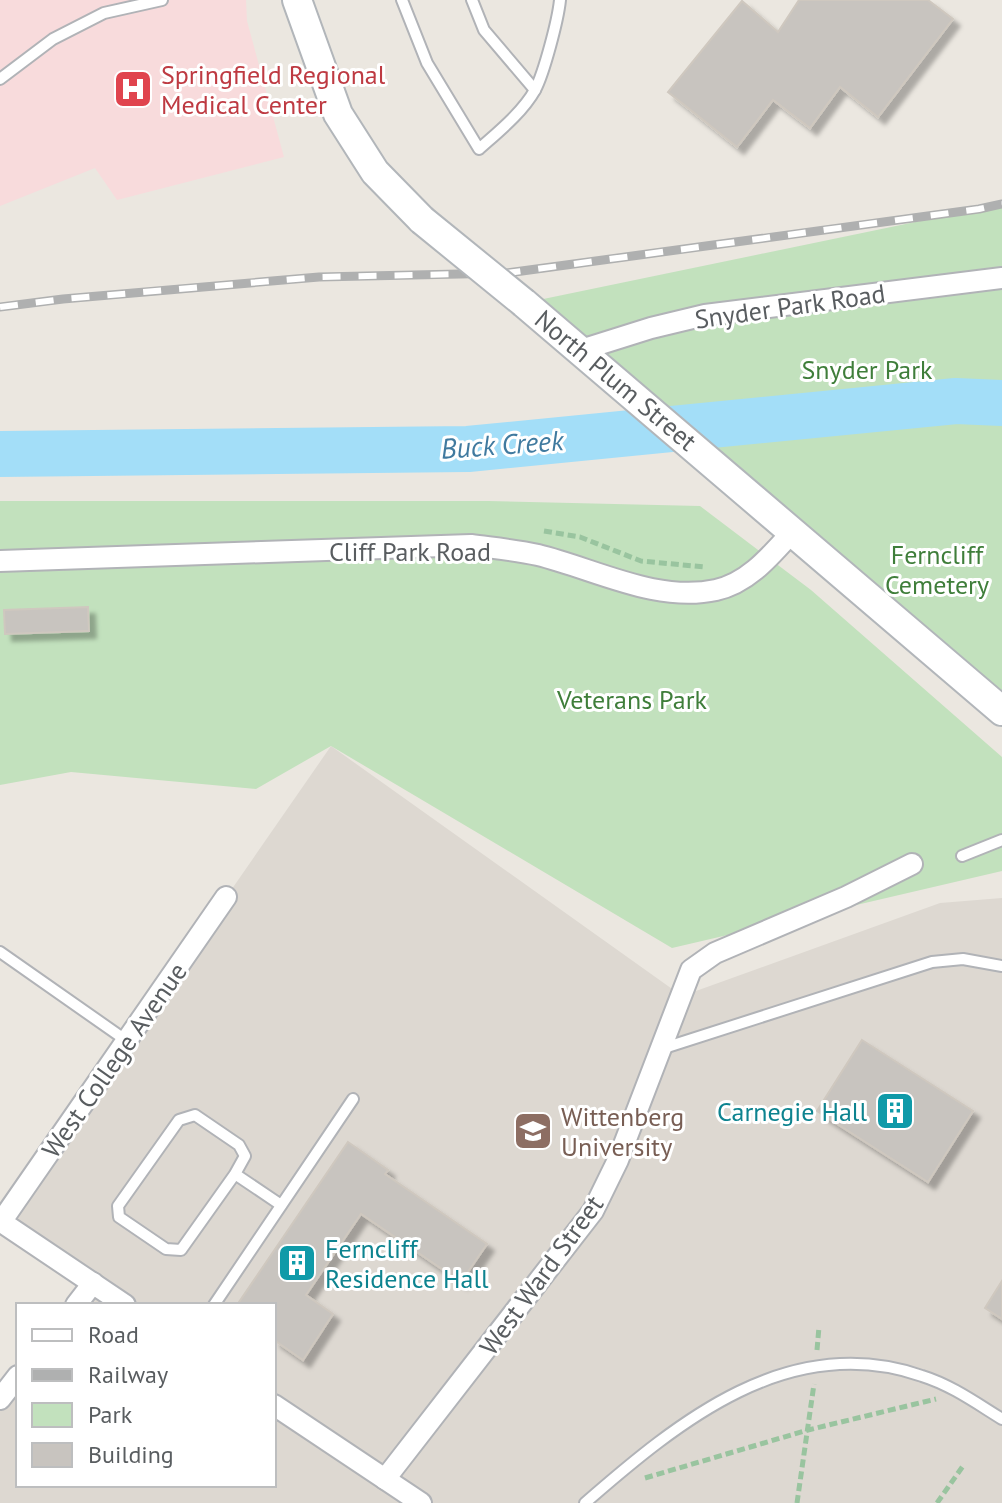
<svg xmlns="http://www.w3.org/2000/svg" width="1002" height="1503" font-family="'PT Sans',sans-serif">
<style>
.education{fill:#ddd8d1}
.medical{fill:#f8dbdc}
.green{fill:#c2e1bd}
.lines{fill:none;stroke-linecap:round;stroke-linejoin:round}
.river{stroke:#a3def8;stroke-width:46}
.building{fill:#c8c4bf;stroke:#cfc8bf;stroke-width:2;filter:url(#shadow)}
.lane-casing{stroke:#b1b3b7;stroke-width:14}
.street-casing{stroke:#b1b3b7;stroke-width:24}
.secondary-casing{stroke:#b2b6ba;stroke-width:32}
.path{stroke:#99c49f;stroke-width:5;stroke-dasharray:8 4;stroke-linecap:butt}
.lane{stroke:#fff;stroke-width:10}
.street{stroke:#fff;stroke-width:20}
.secondary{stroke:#fff;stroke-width:28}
.rail-casing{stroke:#afb0b0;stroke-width:9}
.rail{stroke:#fff;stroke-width:6;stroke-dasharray:18;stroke-linecap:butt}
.secondary-bridge-casing{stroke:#b2b6ba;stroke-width:32;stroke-linecap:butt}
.secondary-bridge{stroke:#fff;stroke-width:28}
.labels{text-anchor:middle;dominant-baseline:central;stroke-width:6;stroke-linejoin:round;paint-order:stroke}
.health-label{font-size:26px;fill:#be3a42;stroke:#fff;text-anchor:start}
.street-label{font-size:26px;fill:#595d60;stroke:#fff}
.park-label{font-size:26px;fill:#3f7e3a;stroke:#fff}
.culture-label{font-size:26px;fill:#0d838f;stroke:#fff;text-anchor:end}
.education-label{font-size:26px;fill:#785e54;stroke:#fff;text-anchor:start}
.water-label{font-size:28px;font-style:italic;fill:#407a9f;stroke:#fff}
</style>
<defs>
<filter id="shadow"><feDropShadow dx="7" dy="7" stdDeviation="2" flood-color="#0004"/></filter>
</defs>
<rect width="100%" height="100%" fill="#ebe7e0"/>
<path class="education" d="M331,746L682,996L940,903L1002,898V1503H0V1399L18,1376V1485H274V1305H76L93,1284L1,1222Z"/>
<path class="medical" d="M0,0H246L247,21L284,157L117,200L95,168L0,206Z"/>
<g class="green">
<path d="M1002,204V710L524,303Z"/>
<path d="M0,501H488L700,506L811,590L1002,757V871L672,948L331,746L256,789L71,772L0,785Z"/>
</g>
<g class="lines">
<path class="river" d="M0,454L468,449L956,401L1002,403"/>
</g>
<g class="building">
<path d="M799,0H928L953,19L878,117L840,87L810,128L773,100L737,147L668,92L742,1L778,32Z"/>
<path d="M88,607L89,631L5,634L4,610Z"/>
<path d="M862,1040L973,1111L928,1182L817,1111Z"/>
<path d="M348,1142L388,1170L385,1174L487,1244L461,1282L361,1214L306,1295L333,1314L303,1360L274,1340V1305H237Z"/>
<path d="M1002,1281V1319L985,1308Z"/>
</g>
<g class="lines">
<defs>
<g id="lane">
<path d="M402,0L427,63L479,149C498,132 522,113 535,90C544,73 558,20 560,0"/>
<path d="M472,0L484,30L535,90"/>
<path d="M0,79L53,39L104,13L162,0"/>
<path d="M962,856L1002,840"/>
<path d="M0,952L127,1041"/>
<path d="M661,1049L932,962L963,959L1002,966"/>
<path d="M235,1174L181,1250L166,1249L119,1217L118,1206L179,1120L195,1115L239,1145L245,1156L235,1174L281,1205"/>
<path d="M214,1305L353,1099"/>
<path d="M585,1503C678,1422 789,1330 922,1376C951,1385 976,1403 1002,1419"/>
</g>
<g id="street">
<path d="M581,350L651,328L705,315L1002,278"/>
<path d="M0,561L471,545C493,548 516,550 538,555C595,569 657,603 716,590C749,583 772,554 793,531"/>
<path d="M0,1221L125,1305"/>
<path d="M1,1222L226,897"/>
<path d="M76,1305L93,1283"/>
<path d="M0,1399L18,1376"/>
<path d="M274,1405L421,1503"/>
<path d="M385,1479L593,1211L618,1160L691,970L715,953L846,897L912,864"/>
</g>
<g id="secondary">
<path d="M297,0L338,114L375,172L422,220"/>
<path d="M524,303L1002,711"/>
</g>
</defs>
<use href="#lane" class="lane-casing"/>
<use href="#street" class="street-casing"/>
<use href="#secondary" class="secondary-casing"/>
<g class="path">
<path d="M544,531L580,537L641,561L705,567"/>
<path d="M817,1350L819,1327"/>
<path d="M645,1478L808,1430L936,1399"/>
<path d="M797,1503L814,1384"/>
<path d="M937,1503L963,1466"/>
</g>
<use href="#lane" class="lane"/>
<use href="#street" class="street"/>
<use href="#secondary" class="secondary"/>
<defs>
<path id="rail" d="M0,307L63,299L319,277L507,273L979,209L1002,204"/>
</defs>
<use href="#rail" class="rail-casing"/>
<use href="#rail" class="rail"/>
<defs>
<path id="secondary-bridge" d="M422,220L524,303"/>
</defs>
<use href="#secondary-bridge" class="secondary-bridge-casing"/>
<use href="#secondary-bridge" class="secondary-bridge"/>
</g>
<defs>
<symbol id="hospital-square" viewBox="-11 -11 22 22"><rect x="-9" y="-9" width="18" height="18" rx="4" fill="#e0444e" stroke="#fff"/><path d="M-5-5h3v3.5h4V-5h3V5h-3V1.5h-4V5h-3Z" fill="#fff"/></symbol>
<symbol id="building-square" viewBox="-11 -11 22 22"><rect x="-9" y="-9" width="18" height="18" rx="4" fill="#0f9aa8" stroke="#fff"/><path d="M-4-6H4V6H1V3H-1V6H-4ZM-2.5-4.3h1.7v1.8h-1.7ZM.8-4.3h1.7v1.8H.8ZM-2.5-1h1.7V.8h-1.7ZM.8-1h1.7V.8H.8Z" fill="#fff"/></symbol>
<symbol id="university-square" viewBox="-11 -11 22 22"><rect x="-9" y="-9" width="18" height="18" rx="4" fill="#8d6e63" stroke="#fff"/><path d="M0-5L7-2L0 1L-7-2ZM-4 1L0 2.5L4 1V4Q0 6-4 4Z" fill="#fff"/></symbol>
</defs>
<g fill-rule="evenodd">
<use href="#hospital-square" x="111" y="67" width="44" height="44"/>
<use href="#building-square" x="873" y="1089" width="44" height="44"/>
<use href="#university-square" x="511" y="1109" width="44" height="44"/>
<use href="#building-square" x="275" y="1241" width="44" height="44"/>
</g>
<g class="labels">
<g class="health-label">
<text x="161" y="74">Springfield Regional<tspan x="161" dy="30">Medical Center</tspan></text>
</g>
<g class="street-label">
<text transform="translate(790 306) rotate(-8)">Snyder Park Road</text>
<text transform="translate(616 380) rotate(40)">North Plum Street</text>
<text x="410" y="551">Cliff Park Road</text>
<text transform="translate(114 1060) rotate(-55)">West College Avenue</text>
<text transform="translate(541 1275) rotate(-54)">West Ward Street</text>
</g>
<g class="park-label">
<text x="867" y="369">Snyder Park</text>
<text x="937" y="554">Ferncliff<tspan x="937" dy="30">Cemetery</tspan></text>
<text x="632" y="699">Veterans Park</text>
</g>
<g class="culture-label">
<text x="867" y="1111">Carnegie Hall</text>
<text x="325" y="1248" text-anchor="start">Ferncliff<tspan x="325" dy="30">Residence Hall</tspan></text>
</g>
<g class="education-label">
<text x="561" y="1116">Wittenberg<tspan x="561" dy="30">University</tspan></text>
</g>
<g class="water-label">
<text transform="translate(502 444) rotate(-4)">Buck Creek</text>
</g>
</g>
<rect x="16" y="1303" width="260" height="184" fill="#ffffff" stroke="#bdbebf" stroke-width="2"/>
<rect x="32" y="1329" width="40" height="12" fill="#ffffff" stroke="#bdbebf" stroke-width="2"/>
<text x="88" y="1343" font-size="24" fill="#595d60">Road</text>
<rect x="32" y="1369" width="40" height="12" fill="#afb0b0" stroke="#bdbebf" stroke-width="2"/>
<text x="88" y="1383" font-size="24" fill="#595d60">Railway</text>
<rect x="32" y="1403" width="40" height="24" fill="#c2e1bd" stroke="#bdbebf" stroke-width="2"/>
<text x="88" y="1423" font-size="24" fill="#595d60">Park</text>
<rect x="32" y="1443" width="40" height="24" fill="#c8c4bf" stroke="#bdbebf" stroke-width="2"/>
<text x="88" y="1463" font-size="24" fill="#595d60">Building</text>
</svg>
